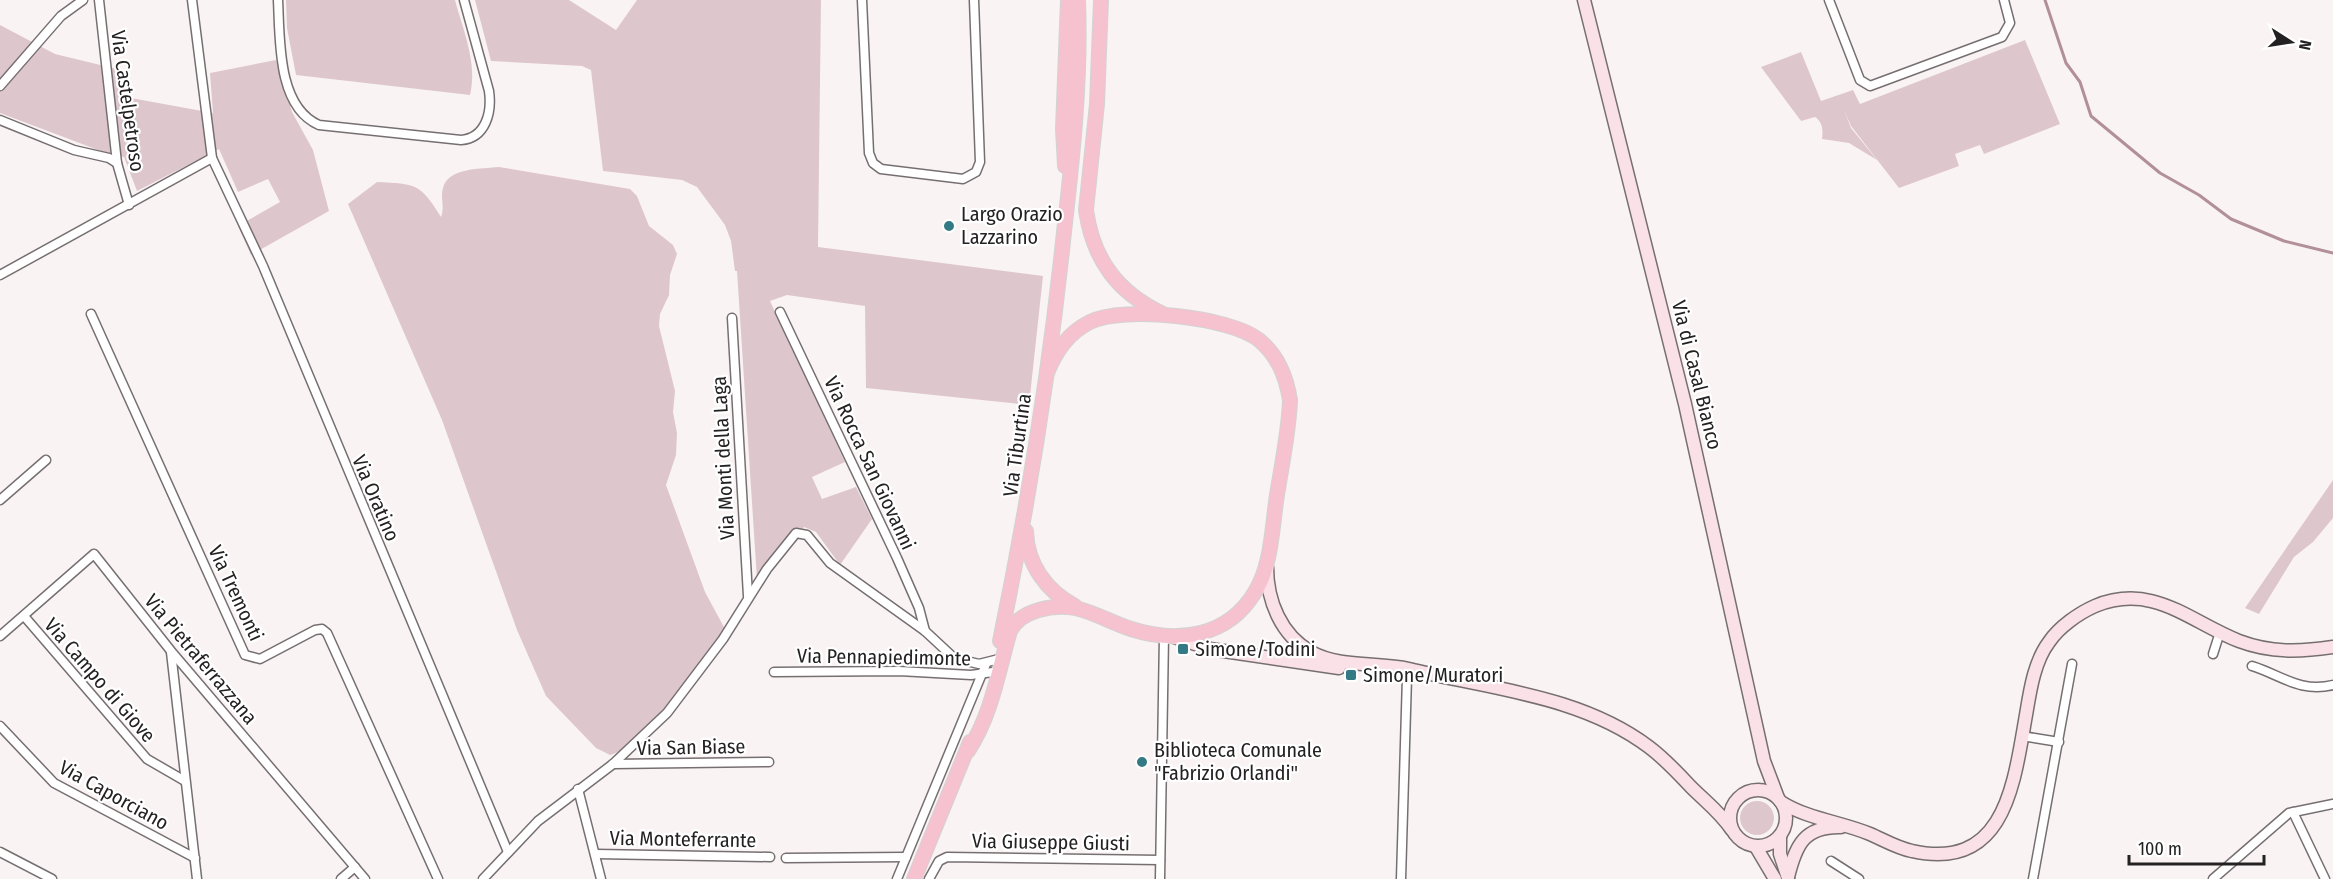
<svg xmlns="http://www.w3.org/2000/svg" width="2333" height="879" font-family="'Fira Sans Condensed',sans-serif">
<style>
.green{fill:#dec7cc}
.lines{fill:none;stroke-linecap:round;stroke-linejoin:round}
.stream{stroke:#b19097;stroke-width:3}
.street-casing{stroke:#766f71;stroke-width:11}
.secondary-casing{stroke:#766f71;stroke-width:15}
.primary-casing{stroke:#d3d3d3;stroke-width:16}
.street{stroke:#fff;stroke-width:8}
.secondary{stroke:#fae0e7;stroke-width:12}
.primary{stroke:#f6c2cf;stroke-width:14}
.poi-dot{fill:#337a84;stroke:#fff;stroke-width:2}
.labels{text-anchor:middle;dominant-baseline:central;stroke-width:4.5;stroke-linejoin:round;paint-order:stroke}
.street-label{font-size:20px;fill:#232121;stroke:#fff}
.poi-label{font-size:20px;fill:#232121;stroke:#fff;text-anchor:start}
</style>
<rect width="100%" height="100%" fill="#faf3f4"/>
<g class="green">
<path d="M286,0H455C463,30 478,64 470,95L296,75L287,28Z"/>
<path d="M475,0H569L616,30L637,0H821L818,247L1043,276L1029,405L866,388L865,306L787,295L770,301L845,462L812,477L822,499L856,487L872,519L840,565L816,532L804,527L757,580L737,271H735L731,241L725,225L697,187L682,180L603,171L591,70L582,66L491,61Z"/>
<path d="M0,25L55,54L117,69L120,96L213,113L210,73L276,60L292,112L313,150L329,211L251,255L238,226L280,202L268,179L238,192L219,149L137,191L124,157L106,153L0,113Z"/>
<path d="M2025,40L2060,124L1984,154L1980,145L1955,154L1959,166L1899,188L1851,126L1844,110L1851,128L1877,160L1849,143L1822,139C1823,131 1823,122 1815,117L1801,121L1761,67L1801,52L1821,101L1853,90L1860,104Z"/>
<path d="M499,167L630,189L637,196L649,226L673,245L677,254L670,275L669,295L660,314L659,326L675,391L673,412L677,433L676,455L666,485L705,592L725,629C699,666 653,743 610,755L596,748L546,696L517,630L442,420L348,204L377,182C416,184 420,183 441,217C445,206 440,199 443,188C448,167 482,169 499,167Z"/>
<path d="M2333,480V518L2313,542L2294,557L2259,614L2245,608Z"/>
<circle cx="1757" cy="818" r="17"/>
</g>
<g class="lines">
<path class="stream" d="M2045,0L2066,63L2080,82L2091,116L2160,173L2199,195L2231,219L2284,241L2333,253"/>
<defs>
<g id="street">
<path d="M99,0L117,163L129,205"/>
<path d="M192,0L212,158L263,266L508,852"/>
<path d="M278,0C280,39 277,107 319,125L461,140C486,138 492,112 489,91L464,0"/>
<path d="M862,0L869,153L873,163L881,169L963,179L976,172L980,162L974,0"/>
<path d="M1829,0L1860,80L1870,86L2002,37L2010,23L2004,0"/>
<path d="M0,86L61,16L83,0"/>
<path d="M0,120L74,150L109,158L117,163"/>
<path d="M0,275L212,158"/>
<path d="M780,312L897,558L919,608L925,631"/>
<path d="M91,314L245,655L260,659L315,630L322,629L327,633L438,879"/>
<path d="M732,318L748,596"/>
<path d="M0,500L46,460"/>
<path d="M24,616L147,759L185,781"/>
<path d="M0,636L94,554L171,651L365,879"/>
<path d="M171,652L197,879"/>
<path d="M2213,654L2220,632"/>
<path d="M2252,666C2281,675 2300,693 2333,685"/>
<path d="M774,672L899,671L971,675L993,672"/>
<path d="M0,726L54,783L195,858"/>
<path d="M2022,736L2059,742"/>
<path d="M613,764L769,762"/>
<path d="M578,789L601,879"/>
<path d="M2293,812L2325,879"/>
<path d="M0,852L52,879"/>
<path d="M596,854L770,857"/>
<path d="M786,858L906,857"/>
<path d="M1831,861L1859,879"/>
<path d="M341,879L355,867"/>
<path d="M483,879L538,821L613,764L667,713L723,639L767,569L796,533L807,535L830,563L925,631L954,658L979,664L999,659"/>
<path d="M897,879L986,664"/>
<path d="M929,879L939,861L947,857L1160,860"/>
<path d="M1160,879L1164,635"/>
<path d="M1401,879L1407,677"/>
<path d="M2033,879L2072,664"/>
<path d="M2213,879L2289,813L2333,804"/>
</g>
<g id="secondary">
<path d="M1584,0L1685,404L1764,761L1778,798"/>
<path d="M1267,567C1267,601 1281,635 1311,652C1340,668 1378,662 1409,669C1489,689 1580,695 1649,747C1665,759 1678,773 1691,787C1706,802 1720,812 1732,830"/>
<path d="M1174,637L1210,649L1339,668"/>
<circle cx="1758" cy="818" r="28"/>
<path d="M1781,802C1808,819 1841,822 1870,834C1884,840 1897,848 1912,851C2006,872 2014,782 2026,715C2030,691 2034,662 2049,642C2059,627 2079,613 2095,606C2153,582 2190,622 2239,641C2271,653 2300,652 2333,647"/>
<path d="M1780,836V854L1788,878"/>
<path d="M1756,847L1775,879"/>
<path d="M1788,877C1796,845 1804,826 1841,827"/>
</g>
<g id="primary">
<path d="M1101,0L1097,104L1086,210C1093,260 1118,293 1163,314"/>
<path d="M1065,166L1063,129L1068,0"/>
<path d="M1026,531C1027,564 1046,591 1075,606"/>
<path d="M1000,641C1028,505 1050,369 1064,232C1073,154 1081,78 1078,0"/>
<path d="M968,751C992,714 998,672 1010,631C1021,610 1053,604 1075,608C1094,612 1112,623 1131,629C1178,644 1228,637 1255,592C1272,565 1272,526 1277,495C1282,463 1289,431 1290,400C1286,376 1278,356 1259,340C1231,317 1123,305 1090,322C1068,333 1056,351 1047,373"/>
<path d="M914,879L970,742"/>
</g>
</defs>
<use href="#street" class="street-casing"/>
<use href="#secondary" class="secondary-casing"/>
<use href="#primary" class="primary-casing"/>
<use href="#street" class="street"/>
<use href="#secondary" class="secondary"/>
<use href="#primary" class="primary"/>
</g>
<g class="poi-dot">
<circle cx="949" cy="226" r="6"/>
<rect x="1177" y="643" width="12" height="12" rx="3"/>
<rect x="1345" y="669" width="12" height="12" rx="3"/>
<circle cx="1142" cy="762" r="6"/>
</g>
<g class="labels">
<g class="street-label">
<text transform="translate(128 101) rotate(82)">Via Castelpetroso</text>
<text transform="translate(1697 375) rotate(76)">Via di Casal Bianco</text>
<text transform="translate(1017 445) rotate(-82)">Via Tiburtina</text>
<text transform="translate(723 458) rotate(-93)">Via Monti della Laga</text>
<text transform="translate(870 463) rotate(65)">Via Rocca San Giovanni</text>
<text transform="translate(376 498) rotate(67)">Via Oratino</text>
<text transform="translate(236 593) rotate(65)">Via Tremonti</text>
<text transform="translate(884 657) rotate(1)">Via Pennapiedimonte</text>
<text transform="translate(201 659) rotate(50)">Via Pietraferrazzana</text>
<text transform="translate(100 680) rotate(49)">Via Campo di Giove</text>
<text transform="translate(691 747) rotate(-1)">Via San Biase</text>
<text transform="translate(114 795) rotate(29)">Via Caporciano</text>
<text transform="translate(683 839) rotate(1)">Via Monteferrante</text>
<text transform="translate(1051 842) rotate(1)">Via Giuseppe Giusti</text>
</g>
<g class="poi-label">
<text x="961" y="214">Largo Orazio<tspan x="961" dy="23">Lazzarino</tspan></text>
<text x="1195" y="649">Simone/Todini</text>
<text x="1363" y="675">Simone/Muratori</text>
<text x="1154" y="750">Biblioteca Comunale<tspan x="1154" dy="23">"Fabrizio Orlandi"</tspan></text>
</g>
</g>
<g transform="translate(2291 42) rotate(102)" stroke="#ffffff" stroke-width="4.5" paint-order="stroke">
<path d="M0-4.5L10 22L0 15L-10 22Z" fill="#232121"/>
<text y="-9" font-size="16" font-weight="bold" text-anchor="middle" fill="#232121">N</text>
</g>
<path d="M2129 855v9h135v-9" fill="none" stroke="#232121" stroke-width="3"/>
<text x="2138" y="855" font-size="18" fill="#232121" stroke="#ffffff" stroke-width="4.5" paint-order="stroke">100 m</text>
</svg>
